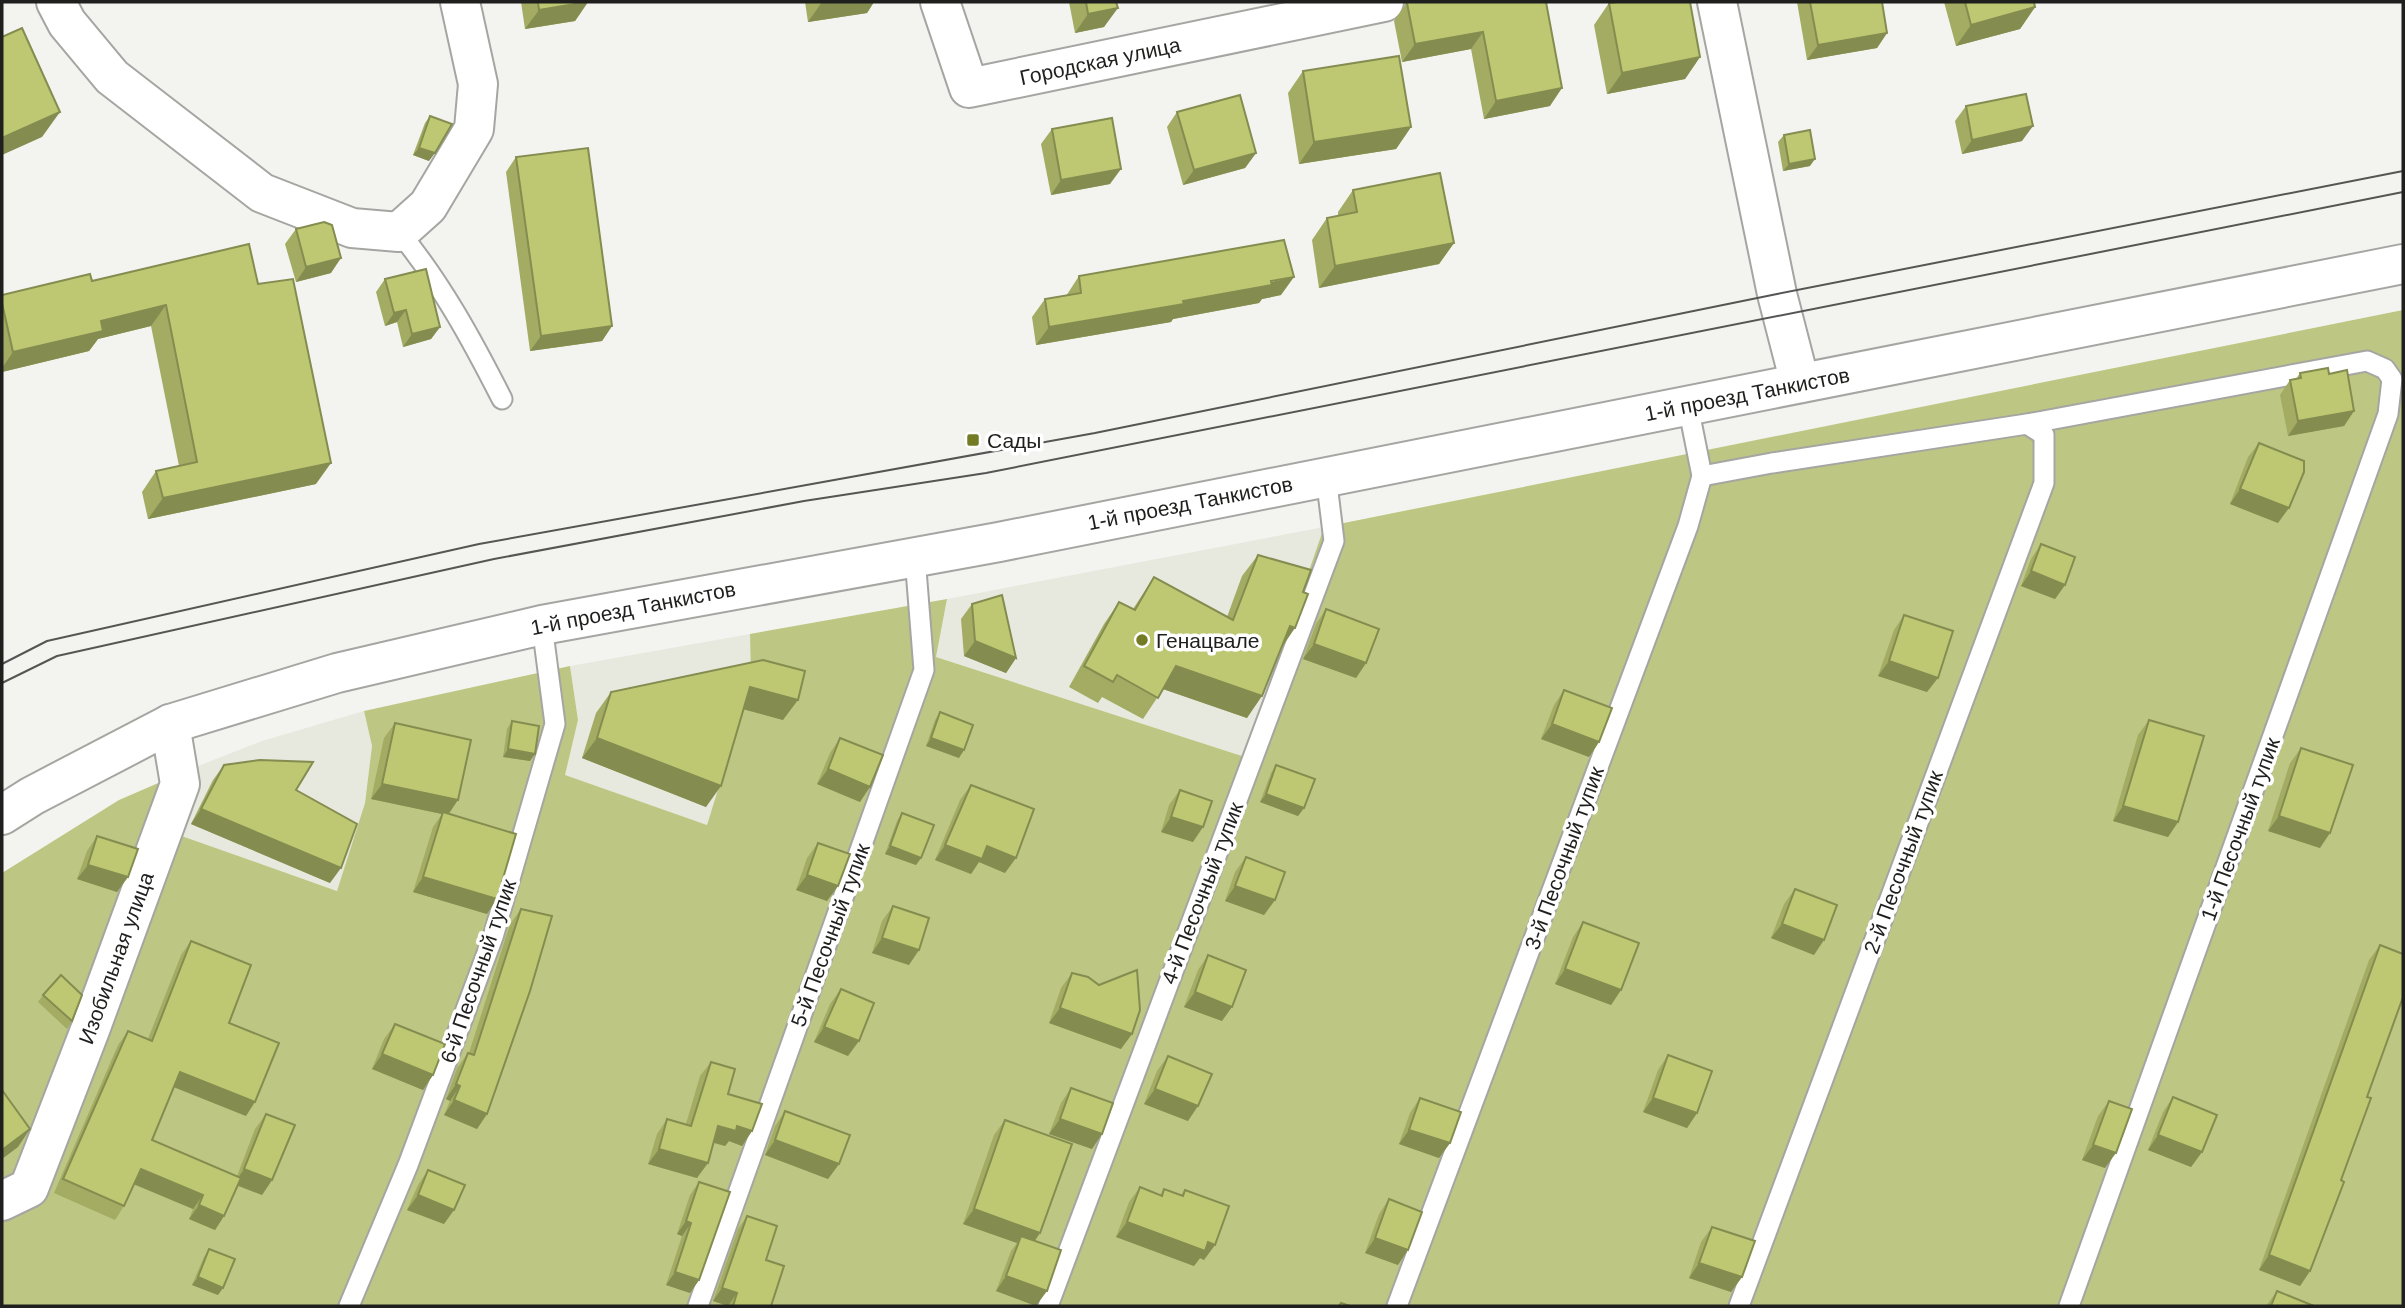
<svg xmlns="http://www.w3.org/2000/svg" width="2405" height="1308" font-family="Arial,sans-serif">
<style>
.built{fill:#e7e9de}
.green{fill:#bec683}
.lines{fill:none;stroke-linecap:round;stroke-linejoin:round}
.lane-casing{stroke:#a5a5a2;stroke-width:23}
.street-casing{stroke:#a5a5a2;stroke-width:42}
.secondary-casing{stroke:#a5a5a2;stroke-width:42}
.lane{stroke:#fff;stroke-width:19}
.street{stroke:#fff;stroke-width:38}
.secondary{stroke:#fff;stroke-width:38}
.tram{stroke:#555654;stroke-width:2}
.wall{fill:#a3ac62}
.shaded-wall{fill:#858c50}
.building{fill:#bec872;stroke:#858c50;stroke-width:2}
.poi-dot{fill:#737b25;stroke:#fff;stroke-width:2.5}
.labels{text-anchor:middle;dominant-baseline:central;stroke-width:7;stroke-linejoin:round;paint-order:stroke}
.street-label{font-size:21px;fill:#1f1f1e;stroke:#fff}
.poi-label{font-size:21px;fill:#1f1f1e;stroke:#fff;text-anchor:start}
</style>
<rect width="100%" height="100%" fill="#f3f4f0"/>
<g class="built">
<path d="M1324,527L1245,757L936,657L947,599Z"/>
<path d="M750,634L751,683L707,825L564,775L578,720L570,666Z"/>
<path d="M364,711L372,746L365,803L338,891L176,834L193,768L262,741Z"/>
</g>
<path class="green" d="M2403,310V1306H2V873L119,800L193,768L176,834L337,891L365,803L372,746L364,711L570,666L578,720L565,775L707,825L751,683L750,634L947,599L936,657L1245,757L1324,527Z"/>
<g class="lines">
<defs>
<g id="lane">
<path d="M399,232C441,283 472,340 502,399"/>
<path d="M1702,476L1772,463L2027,424L2367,361L2385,369L2392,379L2388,414L2069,1306"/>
<path d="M349,1306L408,1165L493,937L555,724L542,625"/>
<path d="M698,1306L924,670L915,557"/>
<path d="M1048,1306L1334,541L1326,476"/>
<path d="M1397,1306L1688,526L1702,476L1688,406"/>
<path d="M1739,1306L2044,483V435L2027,424"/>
</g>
<g id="street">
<path d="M56,2L67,23L112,77L262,193L352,228L399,232L428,206L474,129L478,84L460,2"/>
<path d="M940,2L969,88L1384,2"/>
<path d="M1717,2L1777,294L1800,383"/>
<path d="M2,1201L29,1188L90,1030L180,784L170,724"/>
</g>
<path id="secondary" d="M2,815L32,796L170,724L337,673L542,625L999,542L2403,264"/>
</defs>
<use href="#lane" class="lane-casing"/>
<use href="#street" class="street-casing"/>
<use href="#secondary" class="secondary-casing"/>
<use href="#lane" class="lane"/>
<use href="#street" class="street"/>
<use href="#secondary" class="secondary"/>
<g class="tram">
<path d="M2,664L47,641L479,544L1095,433L1777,294L2403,171"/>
<path d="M2,683L57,656L494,559L804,501L986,473L2403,192"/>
</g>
</g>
<g class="wall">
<path d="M521,2H588L575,21L525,29Z"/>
<path d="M805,2H874L867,13L808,22Z"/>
<path d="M1069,2H1116L1104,27L1075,33Z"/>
<path d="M1405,2H1546L1550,106L1484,119L1471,49L1402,62L1394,21L1405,5Z"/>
<path d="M1797,2H1882L1887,33L1877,48L1807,60Z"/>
<path d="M1944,2H2034L2035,7L2020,29L1956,46Z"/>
<path d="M1609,3L1700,57L1685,79L1607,94L1594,25Z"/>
<path d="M1303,71L1411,127L1396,149L1299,164L1288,93Z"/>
<path d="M1966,106L2022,141L1962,154L1955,121Z"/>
<path d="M1177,112L1256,153L1245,168L1183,185L1167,127Z"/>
<path d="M430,116L429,161L413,155L425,123Z"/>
<path d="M1052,129L1110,184L1051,195L1041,144Z"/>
<path d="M1784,135L1810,166L1783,171L1778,142Z"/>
<path d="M516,157L612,326L602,341L530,351L506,172Z"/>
<path d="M1353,190L1454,243L1439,264L1319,288L1312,240L1327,218L1338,216V212Z"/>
<path d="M296,229L331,273L296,282L285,244Z"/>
<path d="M1079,276L1281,295L1262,299L1259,303L1173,319L1171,322L1036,345L1032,317L1045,299L1066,296Z"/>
<path d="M385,279L440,327L431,339L403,347L397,322L385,326L376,292Z"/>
<path d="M92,281L258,284L316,484L148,519L142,492L156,471L179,466L151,326L98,339L89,351L2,372V295Z"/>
<path d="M2300,373L2329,374L2354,411L2344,426L2288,436L2280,395L2290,380L2296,379Z"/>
<path d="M2259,443L2278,523L2230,504L2248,457Z"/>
<path d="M2041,544L2065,585L2055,599L2021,586L2031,559Z"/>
<path d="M1258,555L1303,592L1280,650L1247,718L1163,689L1143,719L1102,697L1098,703L1069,687L1104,624L1119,602L1133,609L1154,577L1227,617L1242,576Z"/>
<path d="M972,604L1016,658L1006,673L964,656L961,619Z"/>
<path d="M1326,609L1366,663L1356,678L1303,659L1316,624Z"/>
<path d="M1904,615L1927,692L1878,676L1894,630Z"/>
<path d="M763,660L783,720L743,709L706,807L582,758L596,713L611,692Z"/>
<path d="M1564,690L1599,742L1589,757L1541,739L1554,705Z"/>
<path d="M940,712L959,758L926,746L935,720Z"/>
<path d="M2149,720L2178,822L2168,837L2113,821L2138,735Z"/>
<path d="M512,721L530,761L503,757L507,729Z"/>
<path d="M395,723L449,814L487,914L413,892L433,827L442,814L371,799L384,738Z"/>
<path d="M840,738L860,802L817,784L830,753Z"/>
<path d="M2301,748L2320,848L2268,831L2290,763Z"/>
<path d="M224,765L296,790L330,883L191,824L213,780Z"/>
<path d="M1276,765L1304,808L1298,816L1260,802L1271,773Z"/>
<path d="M971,785L1005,873L979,862L971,874L935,860L960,800Z"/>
<path d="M1180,790L1193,842L1161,832L1169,805Z"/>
<path d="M902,813L921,858L916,865L885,854L897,821Z"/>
<path d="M97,836L128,877L117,892L77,879L87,851Z"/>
<path d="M818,843L838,886L827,901L796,890L807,858Z"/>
<path d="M1246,857L1275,900L1264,915L1225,901L1235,872Z"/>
<path d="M1795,889L1814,955L1771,938L1784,904Z"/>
<path d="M893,906L909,965L872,953L882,921Z"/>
<path d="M521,909L487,1114L477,1129L444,1115L450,1101L446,1099L457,1068L468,1053H469L510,924Z"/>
<path d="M1583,922L1621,990L1611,1005L1555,984L1573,937Z"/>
<path d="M191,941L229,1023L246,1116L174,1087L152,1140L237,1176L255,1129L266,1114L272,1180L262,1195L238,1186L224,1216L215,1230L189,1219L193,1209L134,1184L124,1206L115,1220L54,1193L118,1045L128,1031L148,1039L181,955Z"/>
<path d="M2380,945L2367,1097L2341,1180L2310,1271L2300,1286L2259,1270L2369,960Z"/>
<path d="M1208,955L1222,1021L1184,1007L1198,970Z"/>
<path d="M1072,973L1121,1049L1049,1023L1061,988Z"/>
<path d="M841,989L848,1056L814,1042L830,1004Z"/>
<path d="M43,995L72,1021L67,1029L38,1002Z"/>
<path d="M395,1024L433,1075L423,1090L372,1069L384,1039Z"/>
<path d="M1668,1055L1697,1113L1687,1128L1643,1112L1658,1070Z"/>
<path d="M1168,1056L1188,1121L1144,1104L1157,1071Z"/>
<path d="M711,1062L728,1094L752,1131L742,1146L729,1141L725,1146L714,1143L697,1178L648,1164L657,1134L667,1119L686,1124L700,1076Z"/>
<path d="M1071,1088L1092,1149L1049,1134L1061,1103Z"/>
<path d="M2173,1097L2202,1152L2191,1167L2148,1150L2163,1112Z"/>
<path d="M1420,1098L1450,1143L1439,1158L1399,1144L1410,1113Z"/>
<path d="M2109,1101L2105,1168L2082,1160L2098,1116Z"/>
<path d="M785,1111L839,1164L828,1179L765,1155L775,1126Z"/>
<path d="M1005,1120L1040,1233L1035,1241L1036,1306L996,1291L1011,1251L1017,1243L963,1224L994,1135Z"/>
<path d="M428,1170L444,1224L407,1210L418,1185Z"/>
<path d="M699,1182V1280L690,1293L666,1285L682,1236L677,1234L690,1195Z"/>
<path d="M1140,1187L1160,1195L1164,1189L1181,1195L1185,1190L1204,1260L1200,1258L1194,1266L1116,1237L1129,1202Z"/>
<path d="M1389,1199L1398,1265L1365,1253L1379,1214Z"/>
<path d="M747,1216L766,1260L771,1306H728L713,1301L738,1229Z"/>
<path d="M1712,1227L1742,1277L1731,1292L1689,1278L1701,1242Z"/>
<path d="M209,1249L218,1295L192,1285L204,1257Z"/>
<path d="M2277,1291L2314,1306H2266Z"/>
</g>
<g class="shaded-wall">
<path d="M588,2L575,21L525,29L539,10Z"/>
<path d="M822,2H874L867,13L808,22Z"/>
<path d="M2035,7L2020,29L1956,46L1971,25Z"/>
<path d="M1118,8L1104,27L1075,33L1088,14Z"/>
<path d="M1483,32L1471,49L1402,62L1415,44Z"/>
<path d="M1887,33L1877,48L1807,60L1818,45Z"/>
<path d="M1700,57L1685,79L1607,94L1622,73Z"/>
<path d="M1562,88L1550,106L1484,119L1496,101Z"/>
<path d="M60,112L42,137L2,155V138Z"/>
<path d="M2033,126L2022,141L1962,154L1972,140Z"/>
<path d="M1411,127L1396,149L1299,164L1314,142Z"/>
<path d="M419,148L435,153L429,161L413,155Z"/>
<path d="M1256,153L1245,168L1183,185L1194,170Z"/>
<path d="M1815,159L1810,166L1783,171L1789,164Z"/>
<path d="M1121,169L1110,184L1051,195L1061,180Z"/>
<path d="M1454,243L1439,264L1319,288L1335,266Z"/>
<path d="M341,258L331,273L296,282L306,267Z"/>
<path d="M1294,277L1281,295L1262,299L1259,303L1173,319L1171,322L1036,345L1049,327L1183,301Z"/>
<path d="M166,305L151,326L98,339L89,351L2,372V368L13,352L101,321Z"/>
<path d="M406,310L397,322L385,326L394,313Z"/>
<path d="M612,326L602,341L530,351L541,336Z"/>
<path d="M440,327L431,339L403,347L412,334Z"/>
<path d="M2354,411L2344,426L2288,436L2298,421Z"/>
<path d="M331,463L316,484L148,519L163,498Z"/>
<path d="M2240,489L2289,508L2278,523L2230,504Z"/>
<path d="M2031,571L2065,585L2055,599L2021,586Z"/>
<path d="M1290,626L1295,628L1280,650Z"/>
<path d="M975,641L1016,658L1006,673L964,656Z"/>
<path d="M1314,644L1366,663L1356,678L1303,659Z"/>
<path d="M1889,661L1938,678L1927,692L1878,676Z"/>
<path d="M1176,666L1262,696L1247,718L1160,688Z"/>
<path d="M750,687L798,700L783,720L735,707Z"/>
<path d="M1552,724L1599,742L1589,757L1541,739Z"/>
<path d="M597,738L721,786L706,807L582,758Z"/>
<path d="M931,738L964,750L959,758L926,746Z"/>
<path d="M508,749L535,754L530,761L503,757Z"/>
<path d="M828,769L870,787L860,802L817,784Z"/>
<path d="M382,784L458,800L448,815L443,812L442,814L371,799Z"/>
<path d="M1266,794L1304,808L1298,816L1260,802Z"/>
<path d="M2123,806L2178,822L2168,837L2113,821Z"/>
<path d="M201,809L341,868L330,883L191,824Z"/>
<path d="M2279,816L2330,833L2320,848L2268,831Z"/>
<path d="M1171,817L1203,827L1193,842L1161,832Z"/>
<path d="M945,845L987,846L1016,858L1005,873L979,862L971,874L935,860Z"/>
<path d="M890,846L921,858L916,865L885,854Z"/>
<path d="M88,865L128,877L117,892L77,879Z"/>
<path d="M807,875L838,886L827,901L796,890Z"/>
<path d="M423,877L497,899L487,914L413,892Z"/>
<path d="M1235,886L1275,900L1264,915L1225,901Z"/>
<path d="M1782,924L1824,940L1814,955L1771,938Z"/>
<path d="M882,938L919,950L909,965L872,953Z"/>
<path d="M1565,969L1621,990L1611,1005L1555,984Z"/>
<path d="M1195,992L1232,1007L1222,1021L1184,1007Z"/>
<path d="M1060,1008L1132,1034L1121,1049L1049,1023Z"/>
<path d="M824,1027L859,1041L848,1056L814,1042Z"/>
<path d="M382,1054L433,1075L423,1090L372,1069Z"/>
<path d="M180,1072L255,1102L246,1116L171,1086Z"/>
<path d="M456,1084L460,1086L450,1101L446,1099Z"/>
<path d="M1155,1089L1198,1106L1188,1121L1144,1104Z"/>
<path d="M1653,1098L1697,1113L1687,1128L1643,1112Z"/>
<path d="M454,1100L487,1114L477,1129L444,1115Z"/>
<path d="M1060,1119L1102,1134L1092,1149L1049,1134Z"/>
<path d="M718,1126H737L752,1131L742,1146L729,1141L725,1146L708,1141Z"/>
<path d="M30,1129L18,1147L2,1159V1150Z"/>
<path d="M1409,1130L1450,1143L1439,1158L1399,1144Z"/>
<path d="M2158,1135L2202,1152L2191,1167L2148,1150Z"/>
<path d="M775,1140L839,1164L828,1179L765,1155Z"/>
<path d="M2093,1145L2116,1153L2105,1168L2082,1160Z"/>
<path d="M659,1149L708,1163L697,1178L648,1164Z"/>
<path d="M141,1169L203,1195L193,1209L131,1183Z"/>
<path d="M244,1169L272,1180L262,1195L234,1184Z"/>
<path d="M418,1195L454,1210L444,1224L407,1210Z"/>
<path d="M199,1205L224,1216L215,1230L189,1219Z"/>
<path d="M974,1209L1040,1233L1030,1247L1021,1236L1017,1243L963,1224Z"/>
<path d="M686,1221L691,1223L682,1236L677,1234Z"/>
<path d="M1127,1222L1208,1242L1215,1245L1204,1260L1200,1258L1194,1266L1116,1237Z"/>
<path d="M1375,1238L1408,1250L1398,1265L1365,1253Z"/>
<path d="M2269,1255L2310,1271L2300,1286L2259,1270Z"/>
<path d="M1699,1263L1742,1277L1731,1292L1689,1278Z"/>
<path d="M675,1272L699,1280L690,1293L666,1285Z"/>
<path d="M1006,1276L1047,1291L1036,1306L996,1291Z"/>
<path d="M198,1277L223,1288L218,1295L192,1285Z"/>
<path d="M722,1288L737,1293L728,1306L713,1301Z"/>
</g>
<g class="building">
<path d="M538,2H587L539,10Z"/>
<path d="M1086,2H1116L1118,8L1088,14Z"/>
<path d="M1408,2H1546L1562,88L1496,101L1483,32L1415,44L1407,3Z"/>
<path d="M1617,2H1690L1700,57L1622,73L1609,3Z"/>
<path d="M1810,2H1882L1887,33L1818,45Z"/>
<path d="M1965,2H2034L2035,7L1971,25Z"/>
<path d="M22,28L60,112L2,138V37Z"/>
<path d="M1399,56L1411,127L1314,142L1303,71Z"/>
<path d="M2026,94L2033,126L1972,140L1966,106Z"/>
<path d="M1240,95L1256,153L1194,170L1177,112Z"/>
<path d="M430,116L452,124L435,153L419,148Z"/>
<path d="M1112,118L1121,169L1061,180L1052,129Z"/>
<path d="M1810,130L1815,159L1789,164L1784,135Z"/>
<path d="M588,148L612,326L541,336L516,157Z"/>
<path d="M1440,173L1454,243L1335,266L1327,218L1357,212L1353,190Z"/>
<path d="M324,222L332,225L341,258L306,267L296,229Z"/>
<path d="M1284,240L1294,277L1271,281L1272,285L1183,301L1184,304L1049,327L1045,299L1081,293L1079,276Z"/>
<path d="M249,244L258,284L293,279L331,463L163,498L156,471L197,462L166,305L101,321L103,331L13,352L2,303V295L90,274L92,281Z"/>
<path d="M426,269L440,327L412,334L406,310L394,313L385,279Z"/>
<path d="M2328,368L2329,374L2347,370L2354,411L2298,421L2290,380L2301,378L2300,373Z"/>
<path d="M2259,443L2304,461V472L2289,508L2240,489Z"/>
<path d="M2041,544L2075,557L2065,585L2031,571Z"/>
<path d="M1258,555L1311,570L1303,592L1308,594L1295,628L1290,626L1262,696L1176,666L1158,698L1117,675L1113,682L1084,666L1119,602L1135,610L1154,577L1233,620Z"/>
<path d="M1002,595L1016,658L975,641L972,604Z"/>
<path d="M1326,609L1379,629L1366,663L1314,644Z"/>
<path d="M1904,615L1953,631L1938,678L1889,661Z"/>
<path d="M763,660L805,671L798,700L750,687L721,786L597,738L611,692Z"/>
<path d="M1564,690L1612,708L1599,742L1552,724Z"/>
<path d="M940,712L973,725L964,750L931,738Z"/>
<path d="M2149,720L2204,736L2178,822L2123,806Z"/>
<path d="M512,721L539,726L535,754L508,749Z"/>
<path d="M395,723L471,740L458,800L382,784Z"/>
<path d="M840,738L883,755L870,787L828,769Z"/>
<path d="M2301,748L2353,765L2330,833L2279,816Z"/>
<path d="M260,760L313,762L296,790L357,824L341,868L201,809L224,765Z"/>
<path d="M1276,765L1315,779L1304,808L1266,794Z"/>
<path d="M971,785L1034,809L1016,858L987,846L982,859L945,845Z"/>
<path d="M1180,790L1212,801L1203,827L1171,817Z"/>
<path d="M443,812L516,834L497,899L423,877Z"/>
<path d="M902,813L934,825L921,858L890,846Z"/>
<path d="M97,836L138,849L128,877L88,865Z"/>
<path d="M818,843L850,854L838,886L807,875Z"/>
<path d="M1246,857L1285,872L1275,900L1235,886Z"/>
<path d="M1795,889L1837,905L1824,940L1782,924Z"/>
<path d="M893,906L929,918L919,950L882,938Z"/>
<path d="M521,909L552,916L530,991L487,1114L454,1100L460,1086L456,1084L468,1053L474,1055Z"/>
<path d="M1583,922L1639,943L1621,990L1565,969Z"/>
<path d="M191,941L251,965L229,1023L279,1043L255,1102L180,1072L152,1140L241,1178L224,1216L199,1205L203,1195L141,1169L124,1206L63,1179L128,1031L152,1041Z"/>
<path d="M2380,945L2403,954V997L2367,1097L2371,1098L2341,1180L2344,1182L2310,1271L2269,1255Z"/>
<path d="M1208,955L1246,970L1232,1007L1195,992Z"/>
<path d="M1137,970L1140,1010L1132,1034L1060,1008L1072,973L1088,977L1099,985Z"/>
<path d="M61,975L82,995L72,1021L43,995Z"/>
<path d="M841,989L874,1003L859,1041L824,1027Z"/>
<path d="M395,1024L445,1044L433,1075L382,1054Z"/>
<path d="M1668,1055L1712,1071L1697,1113L1653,1098Z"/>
<path d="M1168,1056L1212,1074L1198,1106L1155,1089Z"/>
<path d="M711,1062L735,1069L728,1094L762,1104L752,1131L737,1126L736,1131L718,1126L708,1163L659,1149L667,1119L691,1126Z"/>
<path d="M1071,1088L1113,1103L1102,1134L1060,1119Z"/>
<path d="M2,1090L30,1129L2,1150Z"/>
<path d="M2173,1097L2217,1115L2202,1152L2158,1135Z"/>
<path d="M1420,1098L1461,1112L1450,1143L1409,1130Z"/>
<path d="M2109,1101L2132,1109L2116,1153L2093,1145Z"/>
<path d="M785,1111L850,1135L839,1164L775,1140Z"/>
<path d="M266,1114L295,1125L272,1180L244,1169Z"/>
<path d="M1005,1120L1072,1144L1040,1233L974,1209Z"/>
<path d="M428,1170L465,1185L454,1210L418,1195Z"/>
<path d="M699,1182L730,1192L699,1280L675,1272L691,1223L686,1221Z"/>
<path d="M1140,1187L1162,1196L1164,1189L1183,1196L1185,1190L1229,1206L1215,1245L1208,1242L1205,1251L1127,1222Z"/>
<path d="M1389,1199L1422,1212L1408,1250L1375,1238Z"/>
<path d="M747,1216L777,1226L766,1260L784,1266L771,1306H733L737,1293L722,1288Z"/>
<path d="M1712,1227L1755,1241L1742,1277L1699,1263Z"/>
<path d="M1021,1236L1061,1250L1047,1291L1006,1276Z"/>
<path d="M209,1249L235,1259L223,1288L198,1277Z"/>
<path d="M2277,1291L2314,1306H2271Z"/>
<path d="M1341,1303L1350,1306H1339Z"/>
</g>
<g class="poi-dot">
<rect x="966" y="433" width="14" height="14" rx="3.5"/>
<circle cx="1142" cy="640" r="7"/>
</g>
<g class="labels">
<g class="street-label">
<text transform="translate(1100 61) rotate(-12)">Городская улица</text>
<text transform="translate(1747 394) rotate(-11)">1-й проезд Танкистов</text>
<text transform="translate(1190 503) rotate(-11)">1-й проезд Танкистов</text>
<text transform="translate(633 608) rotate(-11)">1-й проезд Танкистов</text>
<text transform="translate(2240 829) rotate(-70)">1-й Песочный тупик</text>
<text transform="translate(1564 858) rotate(-70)">3-й Песочный тупик</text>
<text transform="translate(1903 862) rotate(-70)">2-й Песочный тупик</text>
<text transform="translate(1202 893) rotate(-69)">4-й Песочный тупик</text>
<text transform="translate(830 935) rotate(-70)">5-й Песочный тупик</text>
<text transform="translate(116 958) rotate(-70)">Изобильная улица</text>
<text transform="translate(478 971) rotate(-71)">6-й Песочный тупик</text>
</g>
<g class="poi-label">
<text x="987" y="440">Сады</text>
<text x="1156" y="640">Генацвале</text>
</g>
</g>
<rect width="2405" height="1308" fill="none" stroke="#1f1f1e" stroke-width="7"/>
</svg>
